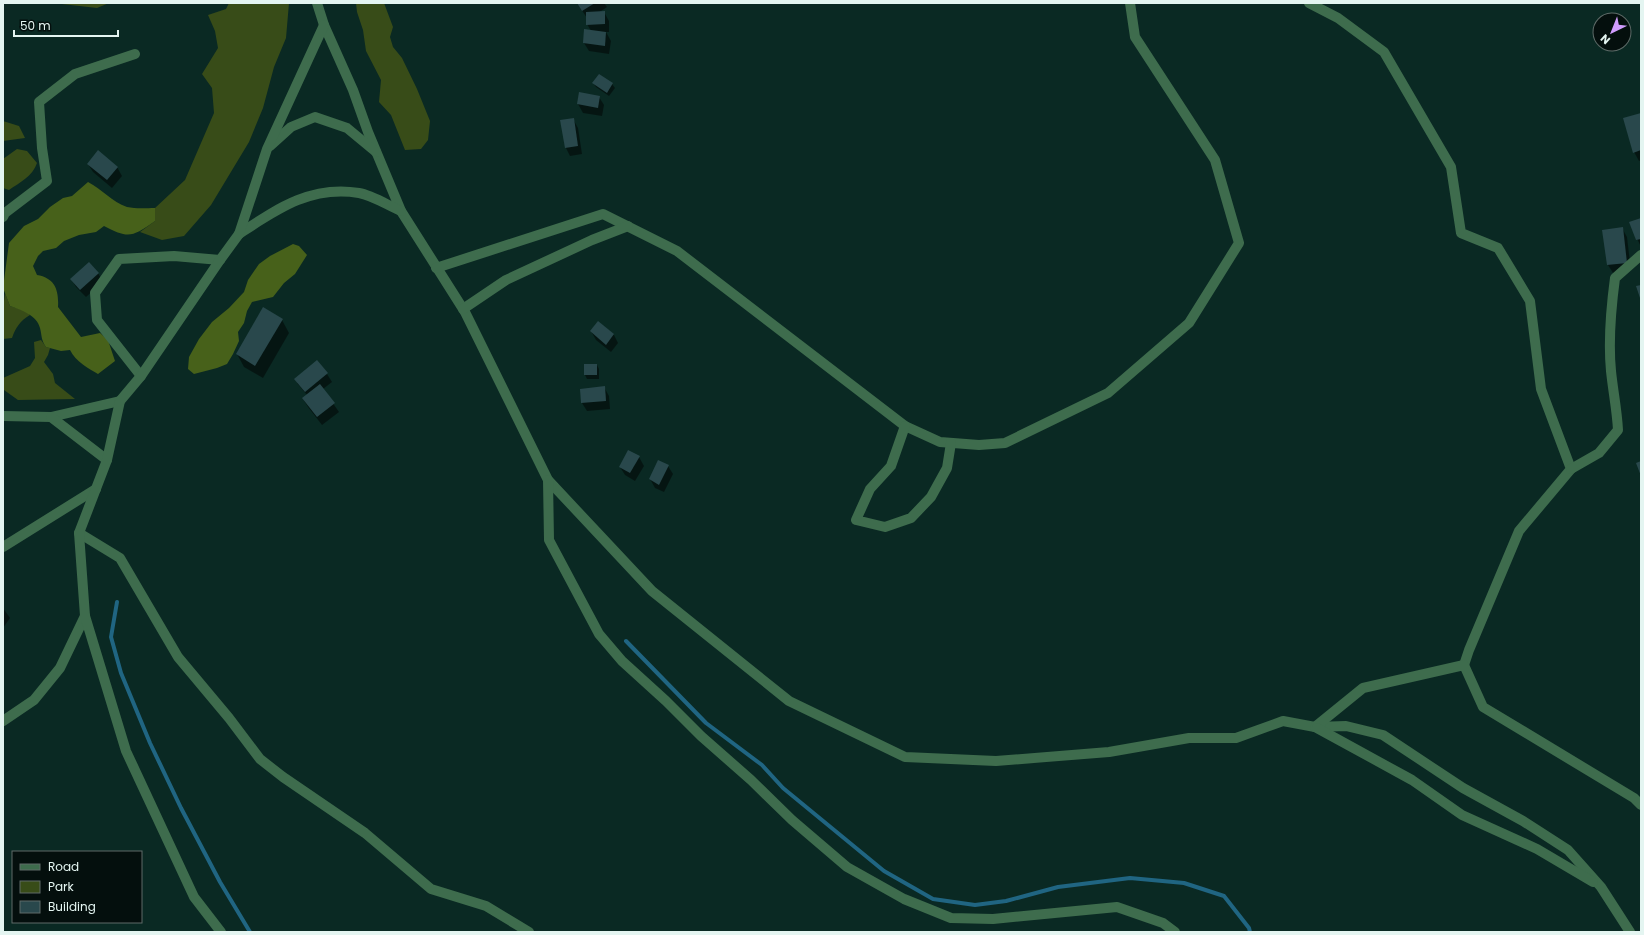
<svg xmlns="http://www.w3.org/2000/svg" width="1644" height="935" font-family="Poppins,sans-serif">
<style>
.green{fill:#384c18}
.forest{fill:#47611a}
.shadow{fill:#0007}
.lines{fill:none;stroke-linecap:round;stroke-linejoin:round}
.stream{stroke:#206582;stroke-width:4}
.building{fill:#29484c}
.minor{stroke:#3e6c4d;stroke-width:10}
</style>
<rect width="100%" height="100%" fill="#0a2923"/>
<g class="green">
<path d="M53,3H109L97,8Z"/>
<path d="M229,3H289L286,38L274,67L263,108L249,142L211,205L184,236L162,240L140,232L155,221V208L185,180L214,113L212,88L202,74L218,48L215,31L208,15L226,9Z"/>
<path d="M356,3H384L393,27L390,37L393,47L402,58L417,89L430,121L428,140L421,149L405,150L391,115L379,102L381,80L366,51L363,30L357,12Z"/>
<path d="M3,121L19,126L25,138L3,141Z"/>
<path d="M17,149L27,151L37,163C33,176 19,183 9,190L3,188V159Z"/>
<path d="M5,293L10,306L26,311L30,315C20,321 16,327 12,338L3,339V309Z"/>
<path d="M41,340L46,347L50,348L48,355L44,362L53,374L55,383L75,399L18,400L4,390L3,378L30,366L35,358L34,342Z"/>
</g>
<g class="forest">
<path d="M88,182C102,189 112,202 127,207C136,209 147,208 155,208V221C132,237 129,239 104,226L96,232L79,235L64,241L56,248L43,251L38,256L33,266L37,275C55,278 59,290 58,307L81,337L100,333L108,340L115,361L98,374C88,368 76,362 70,350L61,351L46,347C41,340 42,336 40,328C37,315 21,310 10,306L3,288L9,243L24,226L38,219L50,207L63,198L72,196Z"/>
<path d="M293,244L299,246L307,255L295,274L284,283L273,297L252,302L247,311L244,323L238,332L239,341L233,354L227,364L217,368L194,374L188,369L189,357L199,339L212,322L229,308L244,292L248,280L259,264L270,256Z"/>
</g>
<g class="shadow">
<path d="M577,3H604L607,7L598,13L604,12L609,21V32H606L611,41L609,54L589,51L584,43L591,31L587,24V18Z"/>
<path d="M593,83L612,84L615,88L609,96L596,87Z"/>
<path d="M599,97L604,105L602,116L583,113L578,104Z"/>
<path d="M1641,114V160L1639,161L1634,152Z"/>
<path d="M573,119L578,128L582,154L570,156L566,148Z"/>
<path d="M88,164L117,167L122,176L112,188L93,172Z"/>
<path d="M1641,219V247L1630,223Z"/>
<path d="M1622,228L1627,237L1631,271L1613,273L1608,265Z"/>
<path d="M98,273L103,282L86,297L76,287L71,279Z"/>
<path d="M282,320L289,333L263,378L244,367L237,354Z"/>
<path d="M598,322L614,335L618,343L611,352L596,340L591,331Z"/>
<path d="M597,365L599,369V379H587L585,375Z"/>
<path d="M327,374L332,382L323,389L339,412L322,425L308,407L303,399L307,395L297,383Z"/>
<path d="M604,387L609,396L610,409L587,411L582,403L581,390Z"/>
<path d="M639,457L644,466L635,481L625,475L620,467Z"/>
<path d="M668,466L673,474L664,492L655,488L650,479Z"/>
<path d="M3,608L10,618L3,628Z"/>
</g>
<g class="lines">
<g class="stream">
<path d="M117,602L111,637L121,673L150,743L181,808L220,882L250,932"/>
<path d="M626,641L706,723L762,765L783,788L884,871L933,899L975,905L1006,901L1058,887L1130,878L1184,883L1224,896L1249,928L1250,932"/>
</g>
</g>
<g class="building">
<path d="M577,3H595L582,11Z"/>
<path d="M605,11V24L586,25V12Z"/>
<path d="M584,29L606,32L605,46L583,43Z"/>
<path d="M599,74L613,83L607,93L592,83Z"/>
<path d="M579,92L600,96L598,108L577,104Z"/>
<path d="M1641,113V150L1633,153L1623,118Z"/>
<path d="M574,118L578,146L565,148L560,120Z"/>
<path d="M98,150L118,167L107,180L87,164Z"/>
<path d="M1641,218V239L1636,240L1629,222Z"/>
<path d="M1623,227L1627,263L1607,265L1602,230Z"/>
<path d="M89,262L99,273L80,290L70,279Z"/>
<path d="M1641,285V301L1636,286Z"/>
<path d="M263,307L283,319L255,366L236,354Z"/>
<path d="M598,321L614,334L606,345L590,331Z"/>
<path d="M317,360L328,373L305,392L294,379Z"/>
<rect x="584" y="364" width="13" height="11"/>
<path d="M320,384L335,403L317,417L302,398Z"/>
<path d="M605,386L606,401L581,403L580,389Z"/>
<path d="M628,450L640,456L630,473L619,467Z"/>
<path d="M658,460L669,465L659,485L649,479Z"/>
<path d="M1641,461V476L1636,463Z"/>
</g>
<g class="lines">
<g class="minor">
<path d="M317,3L324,25L353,90L368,132L401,211L465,312L548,480L652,591L789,701L905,757L996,761L1109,752L1189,738H1236L1283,721L1315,727L1346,726L1383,735L1463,788L1523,821L1568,850L1601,887L1630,932"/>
<path d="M1309,3L1338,18L1384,52L1451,167L1461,233L1498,248L1530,301L1541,389L1571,469L1519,531L1469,650L1464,665"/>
<path d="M270,146L291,127L315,117L347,128L376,152"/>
<path d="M3,217L5,213L47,181L42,148L39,102L75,74L135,54"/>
<path d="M239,234C277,209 311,185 359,193C372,195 389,206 401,211"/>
<path d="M436,268L603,214L677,251L905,426L940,442L979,445L1005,443L1108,393L1189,323L1239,243L1215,160L1135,37L1130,3"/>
<path d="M463,309L506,280L592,240L628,226"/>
<path d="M141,376L97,320L95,293L119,259L174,256L220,260"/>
<path d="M3,416L51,417L120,401"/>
<path d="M51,417L107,460"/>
<path d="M905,426L891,466L870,489L856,520L885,527L911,518L931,497L947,468L951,443"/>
<path d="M1571,469L1599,453L1618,430C1617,410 1613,391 1611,371C1608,340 1611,308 1615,278L1641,255"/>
<path d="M548,480L549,540L599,634L622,661L666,701L701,736L751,780L792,820L847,867L904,899L951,918L993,919L1117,907L1163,923L1175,932"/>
<path d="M79,533L120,558L178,657L229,718L260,759L283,777L365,833L431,889L486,906L529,932"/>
<path d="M3,547L96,489"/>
<path d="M3,721L34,700L60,668L85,616"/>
<path d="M1315,727L1363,688L1464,665L1483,707L1634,798L1641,805"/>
<path d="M1317,728L1412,780L1462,815L1537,849L1593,882"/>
<path d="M221,932L194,897L126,751L85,616L79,533L107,460L120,401L141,376L220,260L239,234L267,149L324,25"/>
</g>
</g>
<rect width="1644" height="935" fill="none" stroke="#e4f5f1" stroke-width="8"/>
<rect x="12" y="851" width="130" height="72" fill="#040f0d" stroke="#5e6b68"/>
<rect x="20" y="864" width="20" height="6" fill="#3e6c4d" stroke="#5e6b68"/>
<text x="48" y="871" font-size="12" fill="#e4f5f1">Road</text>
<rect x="20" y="881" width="20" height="12" fill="#384c18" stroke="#5e6b68"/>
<text x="48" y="891" font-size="12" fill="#e4f5f1">Park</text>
<rect x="20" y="901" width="20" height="12" fill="#29484c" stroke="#5e6b68"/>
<text x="48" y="911" font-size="12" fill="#e4f5f1">Building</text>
<g transform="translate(1612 32) rotate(223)"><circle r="19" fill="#040f0d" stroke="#5e6b68"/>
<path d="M0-3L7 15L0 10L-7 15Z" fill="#d19dfe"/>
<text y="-6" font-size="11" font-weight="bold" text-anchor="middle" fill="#e4f5f1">N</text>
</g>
<path d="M14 30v6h104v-6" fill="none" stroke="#e4f5f1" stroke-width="2"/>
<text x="20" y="30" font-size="12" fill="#e4f5f1" stroke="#040f0d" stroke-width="3" paint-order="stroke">50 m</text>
</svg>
